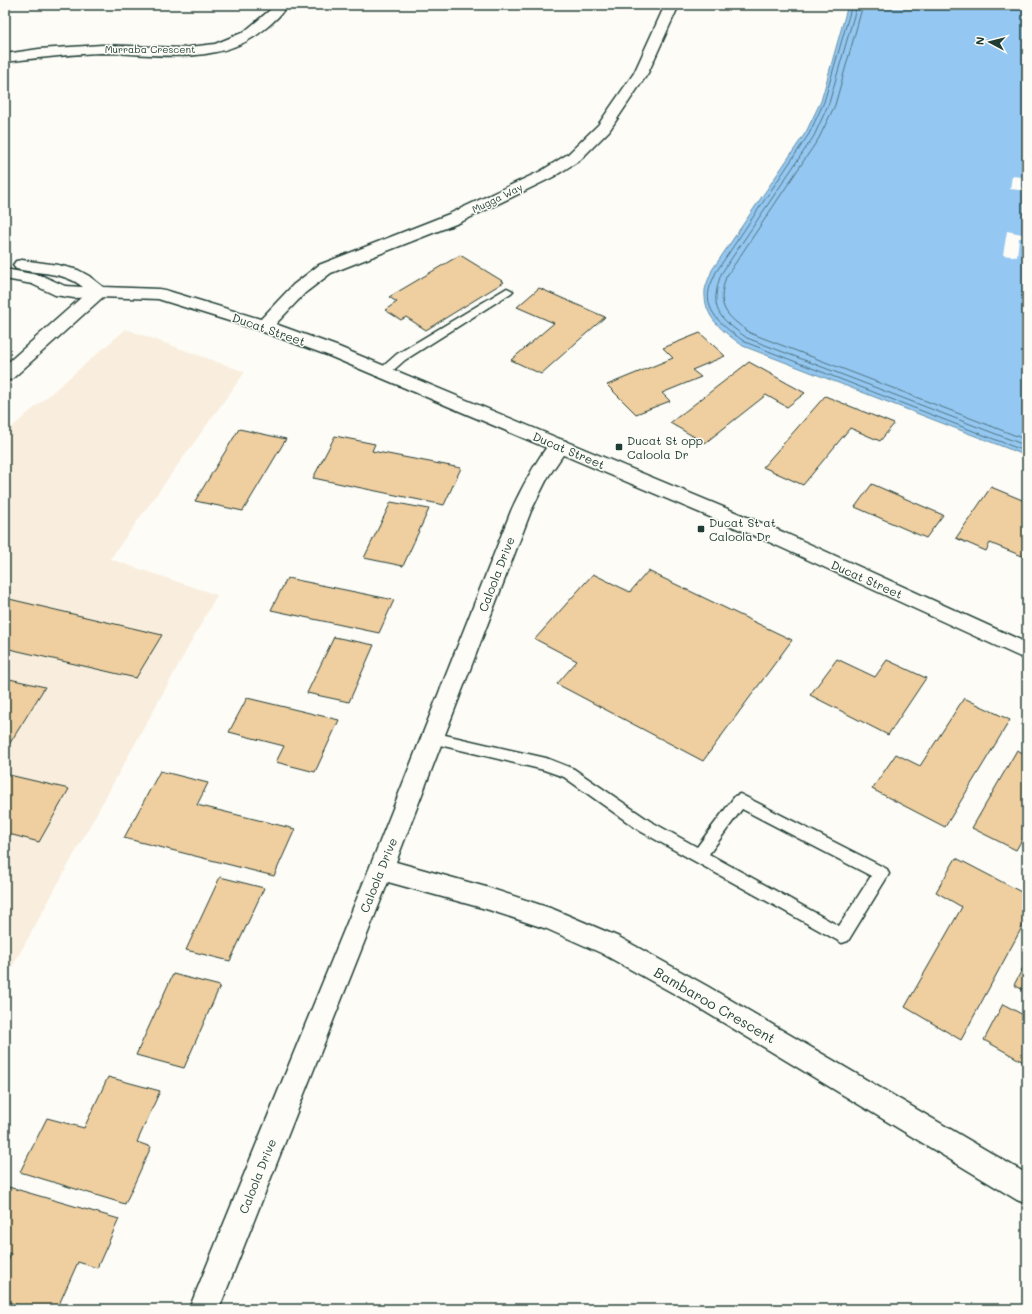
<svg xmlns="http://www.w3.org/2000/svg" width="1032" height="1314" font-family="Mali,sans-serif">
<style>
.built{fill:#f9eedd}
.water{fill:#94c7f1;stroke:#6590a5}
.pier{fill:#fdfcf7}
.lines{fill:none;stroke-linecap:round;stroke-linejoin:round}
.shore{stroke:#4e7480;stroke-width:1}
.building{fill:#efcea0;stroke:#1f3d34}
.lane-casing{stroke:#1f3d34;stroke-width:3}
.street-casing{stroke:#1f3d34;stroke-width:3}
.secondary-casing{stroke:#1f3d34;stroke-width:3}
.lane{fill:#fdfcf7;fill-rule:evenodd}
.street{fill:#fdfcf7;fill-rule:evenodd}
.secondary{fill:#fdfcf7;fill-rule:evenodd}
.poi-dot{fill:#1f3d34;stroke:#fdfcf7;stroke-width:1.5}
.labels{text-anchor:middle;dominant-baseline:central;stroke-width:3;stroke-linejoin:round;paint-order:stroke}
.far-street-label{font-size:10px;fill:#1f3d34;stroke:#fdfcf7}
.street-label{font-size:12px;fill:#1f3d34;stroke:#fdfcf7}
.poi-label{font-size:12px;fill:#1f3d34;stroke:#fdfcf7;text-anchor:start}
.near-street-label{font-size:14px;fill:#1f3d34;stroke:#fdfcf7}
</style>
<rect width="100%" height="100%" fill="#fdfcf7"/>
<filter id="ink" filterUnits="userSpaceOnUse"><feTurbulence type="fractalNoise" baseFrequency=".025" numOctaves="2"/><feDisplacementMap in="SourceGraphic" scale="8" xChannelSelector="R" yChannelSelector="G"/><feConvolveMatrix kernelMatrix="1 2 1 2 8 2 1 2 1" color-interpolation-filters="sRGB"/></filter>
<g filter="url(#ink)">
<path class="built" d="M126,329L245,372L110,559L217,595L5,980V433Z"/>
<path class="water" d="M848,5H1027V456L743,346C723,331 703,318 705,290C706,284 710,276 712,270L806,132L821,101Z"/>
<g class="pier">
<path d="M1012,176L1022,177L1021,187L1027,188V191L1010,189Z"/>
<path d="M1007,231L1027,235V238H1019L1017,257L1003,255Z"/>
</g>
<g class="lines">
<g class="shore">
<path d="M852,5L824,102L809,134L716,272C714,278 710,284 709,290C704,314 728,330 745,342L1027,452"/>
<path d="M857,5L829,103L814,136L721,274C709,310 718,317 747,338L1027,446"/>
<path d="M863,5L835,105L819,138L726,277C716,308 726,315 750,333L1027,440"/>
</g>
</g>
<g class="building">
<path d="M460,255L504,282L426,330L406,317L401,320L385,310L397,302L389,297Z"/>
<path d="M539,288L605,317L541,374L511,360L554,323L517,307Z"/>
<path d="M700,333L725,356L692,370L701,377L662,393L670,401L636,414L607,385L673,358L663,348Z"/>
<path d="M749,362L805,393L787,407L766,395L705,443L670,423Z"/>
<path d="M825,396L894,424L880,441L850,428L803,485L763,467Z"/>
<path d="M239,429L286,439L243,511L195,501Z"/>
<path d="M335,436L375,444L372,451L461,468L444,505L313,478Z"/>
<path d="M872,484L943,515L926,538L855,507Z"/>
<path d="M991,487L1027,502V558L990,543L986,551L956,538Z"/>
<path d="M391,502L429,509L403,566L364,558Z"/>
<path d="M648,571L792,640L703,761L557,684L577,661L535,639L593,574L630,592Z"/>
<path d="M287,578L394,600L379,633L271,610Z"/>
<path d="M5,598L162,635L136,678L5,648Z"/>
<path d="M334,637L374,645L349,702L307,693Z"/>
<path d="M837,659L875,677L887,660L926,678L888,735L810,695Z"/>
<path d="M5,678L45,687L10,743L5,742Z"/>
<path d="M247,698L339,720L315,772L276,762L284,746L229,732Z"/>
<path d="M964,698L1010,720L945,827L872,789L896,754L920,766Z"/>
<path d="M1017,750L1027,755V831L1016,850L972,828Z"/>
<path d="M160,771L208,783L197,805L295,829L274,876L124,838Z"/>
<path d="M5,774L69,789L39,842L5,833Z"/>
<path d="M956,858L1027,895V918L961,1040L905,1007L962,907L936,892Z"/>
<path d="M220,877L264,888L230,961L186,950Z"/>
<path d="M1027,960V992L1014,985Z"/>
<path d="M173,974L220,986L184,1068L136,1055Z"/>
<path d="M1003,1004L1027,1017V1064L984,1040Z"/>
<path d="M108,1077L160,1091L137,1142L151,1147L125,1204L20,1172L47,1118L84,1128Z"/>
<path d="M5,1186L119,1219L97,1268L78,1262L57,1309H30L5,1301V1267L11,1254L5,1252Z"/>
</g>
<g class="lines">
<defs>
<g id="lane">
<path d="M507,288L513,291L511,293L405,360L388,375H380L378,372L380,369L397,354Z"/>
<path d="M432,732L546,758L574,769L650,821L697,847L735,796L740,794L887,869L889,874L848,941L842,943L640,831L564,777L544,770L427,742L425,738L427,734ZM742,809L871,876L839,926L709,854Z"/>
</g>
<g id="street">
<path d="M272,5H286C282,15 275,20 266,28C219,68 159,53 102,53C70,54 37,58 5,62V54L39,49L102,45L181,48L215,44L244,32L270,10Z"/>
<path d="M665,5H679L648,73L609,131L580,160L553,177L461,222L331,273L305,293L270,330L264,332L258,330L255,326L258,322L293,285L319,265L449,214L541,171L568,154L598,125L634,73Z"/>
<path d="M98,287L104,288L107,292L104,296L12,379L5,381V365L92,288Z"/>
<path d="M559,439L566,441L569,446L548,477L531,511L396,862L486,887L553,909L619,937L707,986L1027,1174V1204L1017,1200L689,1002L601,953L547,929L486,909L388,882L219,1309H189L369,869L511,511C517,497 542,448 553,441C555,440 557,440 559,439Z"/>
</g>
<path id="secondary" d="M22,260L58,265L78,270L89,276L103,287L159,289L165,290L270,322L339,347L783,532L1027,643V660L769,542L327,355L258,330L158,299L98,297L74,298L55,295L32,284L5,279V269L43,276L65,286L83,287C63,271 39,274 16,269L13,265L16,261Z"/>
</defs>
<use href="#lane" class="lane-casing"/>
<use href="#street" class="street-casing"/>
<use href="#secondary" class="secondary-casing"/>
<use href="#lane" class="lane"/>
<use href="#street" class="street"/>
<use href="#secondary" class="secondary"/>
</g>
</g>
<g class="poi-dot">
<rect x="615" y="443" width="8" height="8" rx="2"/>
<rect x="697" y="525" width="8" height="8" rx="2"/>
</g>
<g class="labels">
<g class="far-street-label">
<text x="150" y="49">Murraba Crescent</text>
<text transform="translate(497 198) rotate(-26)">Mugga Way</text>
</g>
<g class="street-label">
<text transform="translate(269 329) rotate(19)">Ducat Street</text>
<text transform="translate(569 450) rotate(23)">Ducat Street</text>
<text transform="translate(496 574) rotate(-69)">Caloola Drive</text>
<text transform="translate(867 579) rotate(24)">Ducat Street</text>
<text transform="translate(378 875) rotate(-68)">Caloola Drive</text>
<text transform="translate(257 1176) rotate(-68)">Caloola Drive</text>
</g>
<g class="poi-label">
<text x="627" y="440">Ducat St opp<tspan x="627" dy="14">Caloola Dr</tspan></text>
<text x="709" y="522">Ducat St at<tspan x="709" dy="14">Caloola Dr</tspan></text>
</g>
<g class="near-street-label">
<text transform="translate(715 1005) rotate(30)">Bambaroo Crescent</text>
</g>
</g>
<rect width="1032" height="1314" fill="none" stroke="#fdfcf7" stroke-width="20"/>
<rect x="10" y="10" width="1012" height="1294" fill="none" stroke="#1f3d34" stroke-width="1.5" filter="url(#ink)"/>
<g transform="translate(990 42) rotate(277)" stroke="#fdfcf7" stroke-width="3" paint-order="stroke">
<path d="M0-3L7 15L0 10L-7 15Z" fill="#1f3d34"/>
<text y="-6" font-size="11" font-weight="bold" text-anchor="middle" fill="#1f3d34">N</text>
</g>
</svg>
